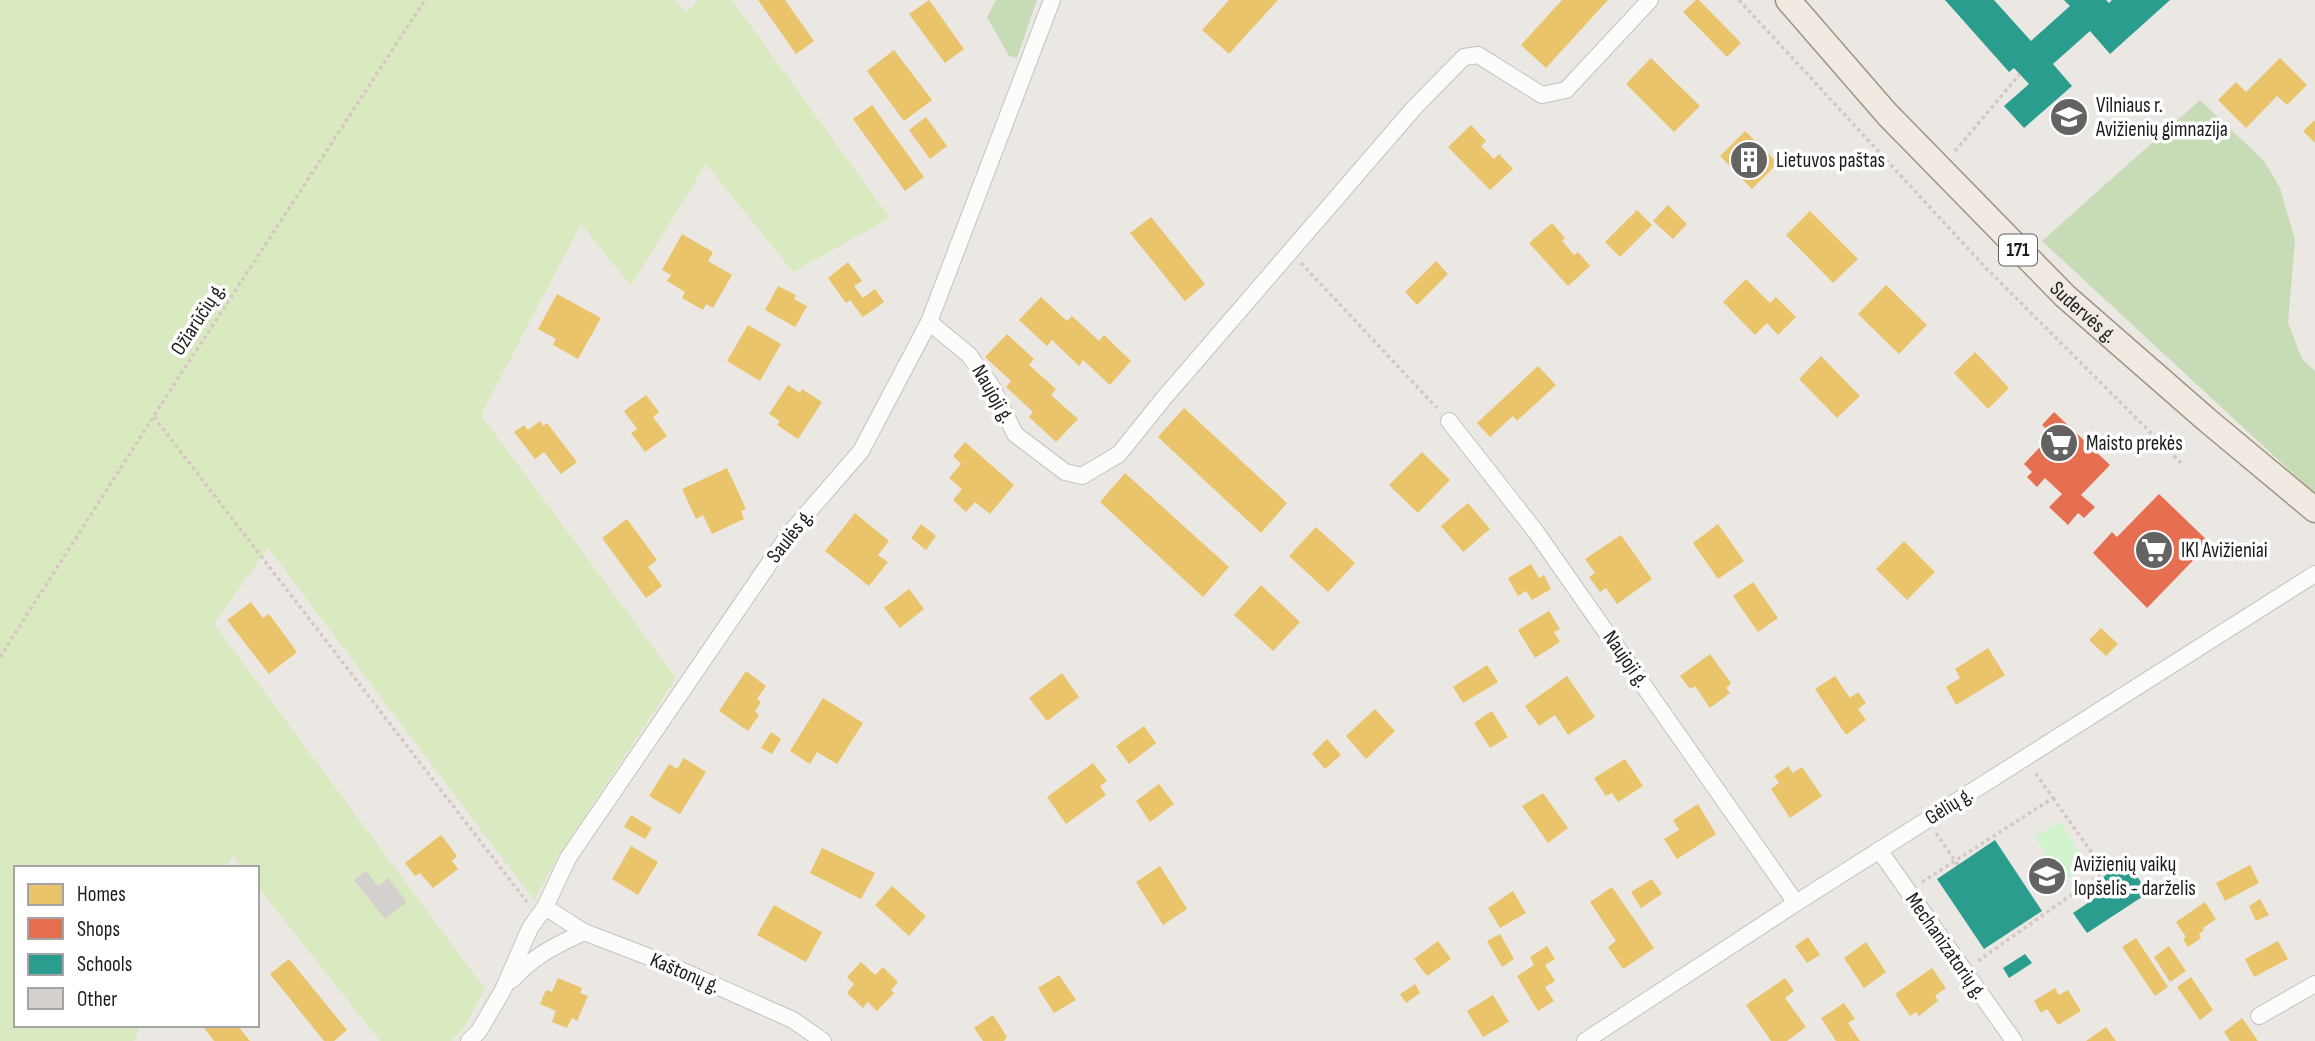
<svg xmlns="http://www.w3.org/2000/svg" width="2315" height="1041" font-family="'Sofia Sans Condensed',sans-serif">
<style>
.grass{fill:#daeac0}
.forest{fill:#c7dbb7}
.park{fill:#d0f3ce}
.homes{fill:#e9c46a}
.shops{fill:#e76f51}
.schools{fill:#2a9d8f}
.building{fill:#d3d0cd}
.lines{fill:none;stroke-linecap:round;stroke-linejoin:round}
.street-casing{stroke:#c3c2c0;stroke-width:18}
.primary-casing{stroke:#a19481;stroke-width:27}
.path{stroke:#d7c6c3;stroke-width:3.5;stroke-dasharray:3.5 3.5;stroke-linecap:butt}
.street{stroke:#fcfcfb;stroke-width:16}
.primary{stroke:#f0eae3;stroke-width:24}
.labels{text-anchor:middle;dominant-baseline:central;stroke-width:7;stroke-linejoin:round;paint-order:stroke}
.shield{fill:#fff;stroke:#606060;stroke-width:2}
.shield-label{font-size:19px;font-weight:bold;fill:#1c1c1c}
.poi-label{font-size:21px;fill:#1c1c1c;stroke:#fff;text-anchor:start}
.street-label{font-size:21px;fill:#1c1c1c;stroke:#fff}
</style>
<rect width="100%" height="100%" fill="#ebe8e4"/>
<path class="grass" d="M0,0H675L686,13L699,0H732L890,218L793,272L706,164L631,286L581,224L481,415L676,678L558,857L534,900L268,548L214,624L485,989L464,1028L451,1041H380L257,886V868H243L233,855L226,868H16V1025H142L134,1041H0Z"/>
<g class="forest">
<path d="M996,0H1037L1017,58L1009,56L987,17Z"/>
<path d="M2200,100L2264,161L2280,188L2295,240L2288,323L2302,359L2315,371V494L2042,241Z"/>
</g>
<path class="park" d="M2060,821L2088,866L2063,881L2035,837Z"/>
<g class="homes">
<path d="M758,0H785L814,41L796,54Z"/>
<path d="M929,0L964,49L945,63L909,14Z"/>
<path d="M1229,0H1278L1229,54L1202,30Z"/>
<path d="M1562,0H1608L1546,68L1521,45Z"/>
<path d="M1696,0H1699L1741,43L1727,57L1683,12Z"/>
<path d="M894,50L932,100L904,121L867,71Z"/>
<path d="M1651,58L1700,106L1674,132L1626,84Z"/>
<path d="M2280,58L2307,85L2287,105L2277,96L2246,128L2218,100L2236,82L2246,92Z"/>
<path d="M872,105L924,177L905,191L853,119Z"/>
<path d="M926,117L947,146L930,159L909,130Z"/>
<path d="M2315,120V143L2303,131Z"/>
<path d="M1471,125L1486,141L1481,146L1494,159L1499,154L1513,169L1490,190L1448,147Z"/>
<path d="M1745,131L1778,163L1752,189L1720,156Z"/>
<path d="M1668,205L1687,224L1673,239L1653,221Z"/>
<path d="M1637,210L1652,225L1620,257L1605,242Z"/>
<path d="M1810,211L1858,259L1833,283L1786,235Z"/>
<path d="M1151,217L1205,284L1185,301L1130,233Z"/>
<path d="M1552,223L1565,238L1562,241L1574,255L1578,252L1590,266L1568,286L1529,243Z"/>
<path d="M682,234L713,252L708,261L732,275L713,308L706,304L703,310L682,298L685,292L667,281L671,275L662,270Z"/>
<path d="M1436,261L1448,274L1417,305L1405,292Z"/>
<path d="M848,262L862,281L854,286L863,298L875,289L884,302L863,317L850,300L846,303L828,278Z"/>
<path d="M1746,279L1770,303L1776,297L1796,317L1778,335L1767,323L1755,335L1723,302Z"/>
<path d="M1886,285L1927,325L1899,354L1858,314Z"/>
<path d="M778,286L796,295L794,299L807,306L795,327L765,310Z"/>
<path d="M557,294L601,318L578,359L553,345L556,339L538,329Z"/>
<path d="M1041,297L1067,321L1072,316L1099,341L1104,335L1131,361L1110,385L1083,360L1079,366L1052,340L1047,346L1019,320Z"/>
<path d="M748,325L781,344L760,381L727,361Z"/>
<path d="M1007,334L1034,359L1029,365L1056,389L1051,395L1078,419L1056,442L1029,417L1033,412L1006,387L1011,381L985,357Z"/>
<path d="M1975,352L2009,388L1988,409L1954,373Z"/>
<path d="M1821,356L1860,396L1837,418L1799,379Z"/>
<path d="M1538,366L1556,385L1517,421L1513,416L1490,437L1477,423Z"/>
<path d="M788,385L800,393L802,389L822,402L798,439L777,425L780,421L769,414Z"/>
<path d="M646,395L659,412L653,417L667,436L645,452L631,433L637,429L624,411Z"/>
<path d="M1184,408L1287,503L1261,533L1158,437Z"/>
<path d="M540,421L543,426L547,423L577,462L561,474L544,452L535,459L514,432L524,425L528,430Z"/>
<path d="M965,442L1014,485L990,514L975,502L966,512L953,500L962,489L949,478L961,464L953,456Z"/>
<path d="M1422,452L1450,480L1418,513L1389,485Z"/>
<path d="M727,468L746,509L741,511L744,519L712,534L703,515L696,519L682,489Z"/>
<path d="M1125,473L1229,567L1203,597L1100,502Z"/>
<path d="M1468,503L1490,529L1463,552L1441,526Z"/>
<path d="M855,513L889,541L878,555L888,562L869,586L825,551Z"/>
<path d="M627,519L657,560L648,567L662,586L646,598L602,538Z"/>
<path d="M921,524L936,536L926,550L911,538Z"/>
<path d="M1718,524L1744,561L1718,579L1693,543Z"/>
<path d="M1316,527L1355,563L1328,592L1289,556Z"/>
<path d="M1621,535L1652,579L1617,604L1606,588L1600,592L1589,577L1595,573L1585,559Z"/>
<path d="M1904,541L1935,572L1907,600L1876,569Z"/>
<path d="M1531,564L1539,578L1544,575L1551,589L1532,600L1526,591L1518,596L1508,578Z"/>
<path d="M1753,582L1778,618L1758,632L1733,596Z"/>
<path d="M1261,585L1300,622L1273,651L1234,615Z"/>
<path d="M909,589L924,609L900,628L884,608Z"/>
<path d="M251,602L263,618L269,614L297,652L269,674L227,620Z"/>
<path d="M1549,611L1560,629L1554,632L1560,642L1535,658L1518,630Z"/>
<path d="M2101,628L2118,644L2106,656L2089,640Z"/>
<path d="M1988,648L2005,675L1956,705L1946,687L1960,678L1955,669Z"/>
<path d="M1710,654L1731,683L1726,688L1730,693L1710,708L1695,686L1690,689L1680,676Z"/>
<path d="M1487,665L1498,682L1463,703L1453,687Z"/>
<path d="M746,671L766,686L757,699L761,702L755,711L759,715L748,731L719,711Z"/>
<path d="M1062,673L1079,697L1047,721L1029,698Z"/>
<path d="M1567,676L1595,717L1568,735L1555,715L1539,726L1525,706Z"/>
<path d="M1835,676L1850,698L1858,692L1866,703L1858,709L1866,720L1846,735L1815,689Z"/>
<path d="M823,698L863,723L837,764L817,752L810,764L790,751Z"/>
<path d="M1375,709L1395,731L1366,759L1346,736Z"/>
<path d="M1492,711L1508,737L1490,748L1474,723Z"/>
<path d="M1144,726L1156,743L1129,764L1116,746Z"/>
<path d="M771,732L781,739L772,754L761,748Z"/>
<path d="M1327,739L1341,755L1325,769L1312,754Z"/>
<path d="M684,758L706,772L680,814L649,796L669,764L677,769Z"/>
<path d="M1625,759L1643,786L1618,802L1612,793L1606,796L1594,778Z"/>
<path d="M1093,763L1107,781L1100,786L1106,795L1066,824L1047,797Z"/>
<path d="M1788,766L1793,773L1802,767L1822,796L1790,818L1771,789L1779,783L1774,776Z"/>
<path d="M1159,784L1174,804L1150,822L1136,801Z"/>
<path d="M1543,793L1568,828L1548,843L1522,806Z"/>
<path d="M1698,804L1716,834L1677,859L1664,839L1679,830L1673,820Z"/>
<path d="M631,815L652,828L645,839L624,827Z"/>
<path d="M441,835L457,856L452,861L458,869L433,888L420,873L415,876L405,863Z"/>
<path d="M631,846L658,862L638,895L612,879Z"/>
<path d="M822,848L875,873L861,899L810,873Z"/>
<path d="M2250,865L2259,883L2225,901L2216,883Z"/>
<path d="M1160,866L1187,909L1163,925L1136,882Z"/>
<path d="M1652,879L1662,894L1641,908L1631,892Z"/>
<path d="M892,886L926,916L909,936L875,905Z"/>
<path d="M1612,887L1654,948L1623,969L1608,947L1616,941L1590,902Z"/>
<path d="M1513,891L1526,913L1500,928L1488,908Z"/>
<path d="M2260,899L2269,915L2256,921L2249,906Z"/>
<path d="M2205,902L2216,919L2203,928L2204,930L2199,934L2201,938L2188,947L2183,939L2186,937L2176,922Z"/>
<path d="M774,905L822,932L806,962L757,935Z"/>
<path d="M1500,934L1514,959L1502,967L1487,941Z"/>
<path d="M1808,937L1820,955L1807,963L1795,946Z"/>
<path d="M2136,938L2168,987L2155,996L2122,947Z"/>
<path d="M1438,941L1451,959L1427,976L1414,959Z"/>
<path d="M2278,941L2288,959L2254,977L2245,959Z"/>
<path d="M1866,942L1886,972L1864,988L1844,958Z"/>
<path d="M1547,946L1555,959L1545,965L1555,981L1545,987L1554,1001L1538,1011L1517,976L1534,965L1530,957Z"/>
<path d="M2169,946L2186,971L2170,982L2154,957Z"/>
<path d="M289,959L347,1030L334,1041H324L270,974Z"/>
<path d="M861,962L875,975L883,967L898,982L891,990L894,993L877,1011L868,1002L863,1008L847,993L854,984L847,977Z"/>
<path d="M1932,968L1946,988L1935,996L1938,1001L1919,1016L1916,1012L1910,1016L1895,994Z"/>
<path d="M1059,975L1076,1000L1054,1013L1038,988Z"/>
<path d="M2191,977L2213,1010L2200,1020L2177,987Z"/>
<path d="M558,978L582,988L580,993L588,996L577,1021L572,1018L567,1028L552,1022L556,1011L540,1004L546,990L552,992Z"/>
<path d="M1785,978L1794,991L1785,998L1806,1027L1787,1041H1771L1746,1005Z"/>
<path d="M1415,984L1420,993L1406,1003L1400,994Z"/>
<path d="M2055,988L2059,995L2068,990L2081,1011L2058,1025L2047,1009L2041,1013L2034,1001Z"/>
<path d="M1493,995L1509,1022L1483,1037L1467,1011Z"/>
<path d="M1844,1003L1855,1019L1848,1023L1860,1041H1836L1821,1018Z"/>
<path d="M993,1015L1007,1037L1004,1041H983L974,1028Z"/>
<path d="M2242,1018L2258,1041H2230L2224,1032Z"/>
<path d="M202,1025H237L250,1041H214Z"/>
<path d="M2106,1027L2116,1041H2086Z"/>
</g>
<g class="shops">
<path d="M2054,412L2110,465L2081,495L2095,507L2084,518L2078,513L2068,525L2049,507L2062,494L2045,478L2037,487L2027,477L2032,472L2024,464L2052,434L2042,425Z"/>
<path d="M2159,494L2210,543L2147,608L2093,553L2112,532L2117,537Z"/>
</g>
<g class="schools">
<path d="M1945,0H1994L2031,41L2070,6L2064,0H2106L2109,3L2112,0H2170L2110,54L2090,31L2053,64L2072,86L2024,128L2004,106L2029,84L2014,68L2009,72Z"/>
<path d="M1995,840L2042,911L1984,949L1937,879Z"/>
<path d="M2118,867L2124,876L2133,870L2148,893L2087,933L2073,913L2110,888L2103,877Z"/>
<path d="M2025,954L2032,963L2009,978L2003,968Z"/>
</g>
<path class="building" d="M366,871L378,886L388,878L407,902L385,919L354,880Z"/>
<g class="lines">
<defs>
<g id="street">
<path d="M929,322L969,355L992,387L1015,434L1065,472L1082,476L1119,454L1164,398L1414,108L1464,57L1478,55L1542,95L1566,90L1650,0"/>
<path d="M1449,421L1536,532L1796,903"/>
<path d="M1879,850L2014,1041"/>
<path d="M545,907L584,932L665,963L793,1020L823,1041"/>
<path d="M512,980C534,955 555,946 584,932"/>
<path d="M2259,1016L2315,984"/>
<path d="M469,1041L479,1031L503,990L530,928L545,907L568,858L790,533L861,451L929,322L1052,0"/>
<path d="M1585,1041L1796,903L2315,574"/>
</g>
<g id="primary">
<path id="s1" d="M1788,0L1887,114L2065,296L2207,420L2315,510"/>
</g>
</defs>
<use href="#street" class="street-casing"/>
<use href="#primary" class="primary-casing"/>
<g class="path">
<path d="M1739,0L1984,266L2181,463"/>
<path d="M1955,151L2020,74"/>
<path d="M1301,263L1437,408"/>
<path d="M154,417L527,902"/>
<path d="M0,657L175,383L425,0"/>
<path d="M2053,798L2107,874"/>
<path d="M1936,833L1958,865"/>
<path d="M1922,882L2053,798L2034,771"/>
<path d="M1978,961L2105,871"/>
</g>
<use href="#street" class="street"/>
<use href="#primary" class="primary"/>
</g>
<defs>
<symbol id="school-disc" viewBox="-11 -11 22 22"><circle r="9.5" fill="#646362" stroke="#fff"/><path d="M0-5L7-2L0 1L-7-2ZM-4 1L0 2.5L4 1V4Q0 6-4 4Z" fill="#fff"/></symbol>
<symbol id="building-disc" viewBox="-11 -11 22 22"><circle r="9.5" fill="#646362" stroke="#fff"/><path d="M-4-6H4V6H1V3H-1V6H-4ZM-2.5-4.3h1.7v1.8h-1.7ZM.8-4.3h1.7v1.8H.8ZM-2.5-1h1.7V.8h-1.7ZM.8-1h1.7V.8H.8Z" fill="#fff"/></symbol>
<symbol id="supermarket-disc" viewBox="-11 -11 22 22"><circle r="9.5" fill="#646362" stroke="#fff"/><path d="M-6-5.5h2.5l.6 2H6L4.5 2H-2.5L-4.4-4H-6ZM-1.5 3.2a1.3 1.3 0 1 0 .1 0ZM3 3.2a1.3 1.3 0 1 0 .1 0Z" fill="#fff"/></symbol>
</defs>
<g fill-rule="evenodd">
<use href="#school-disc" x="2047" y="95" width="44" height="44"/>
<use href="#building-disc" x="1727" y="138" width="44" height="44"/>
<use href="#supermarket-disc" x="2037" y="421" width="44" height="44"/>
<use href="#supermarket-disc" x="2132" y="528" width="44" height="44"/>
<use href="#school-disc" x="2025" y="854" width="44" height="44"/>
</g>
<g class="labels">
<rect class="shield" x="1999" y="234.5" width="38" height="31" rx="5"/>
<g class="shield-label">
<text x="2018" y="250">171</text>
</g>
<g class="poi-label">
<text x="2096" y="105">Vilniaus r.<tspan x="2096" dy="24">Avižienių gimnazija</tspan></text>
<text x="1776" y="160">Lietuvos paštas</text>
<text x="2086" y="443">Maisto prekės</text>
<text x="2181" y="550">IKI Avižieniai</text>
<text x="2074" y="864">Avižienių vaikų<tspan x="2074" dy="24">lopšelis - darželis</tspan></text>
</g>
<g class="street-label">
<text stroke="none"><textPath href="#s1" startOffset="430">Sudervės g.</textPath></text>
<text transform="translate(198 319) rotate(-57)">Ožiarūčių g.</text>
<text transform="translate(993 394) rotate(60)">Naujoji g.</text>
<text transform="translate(790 536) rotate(-52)">Saulės g.</text>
<text transform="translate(1626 659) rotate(55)">Naujoji g.</text>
<text transform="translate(1949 806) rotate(-32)">Gėlių g.</text>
<text transform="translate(1946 946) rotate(55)">Mechanizatorių g.</text>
<text transform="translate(685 973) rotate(23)">Kaštonų g.</text>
</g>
</g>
<rect x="14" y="866" width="245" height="161" fill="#ffffff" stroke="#a4a4a4" stroke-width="2"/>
<rect x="28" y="884" width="35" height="21" fill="#e9c46a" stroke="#a4a4a4" stroke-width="2"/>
<text x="77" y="901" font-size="21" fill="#1c1c1c">Homes</text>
<rect x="28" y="918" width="35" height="21" fill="#e76f51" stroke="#a4a4a4" stroke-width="2"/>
<text x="77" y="936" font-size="21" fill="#1c1c1c">Shops</text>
<rect x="28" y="954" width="35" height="21" fill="#2a9d8f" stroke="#a4a4a4" stroke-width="2"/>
<text x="77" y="971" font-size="21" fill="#1c1c1c">Schools</text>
<rect x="28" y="988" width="35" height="21" fill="#d3d0cd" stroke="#a4a4a4" stroke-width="2"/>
<text x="77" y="1006" font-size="21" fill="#1c1c1c">Other</text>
</svg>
